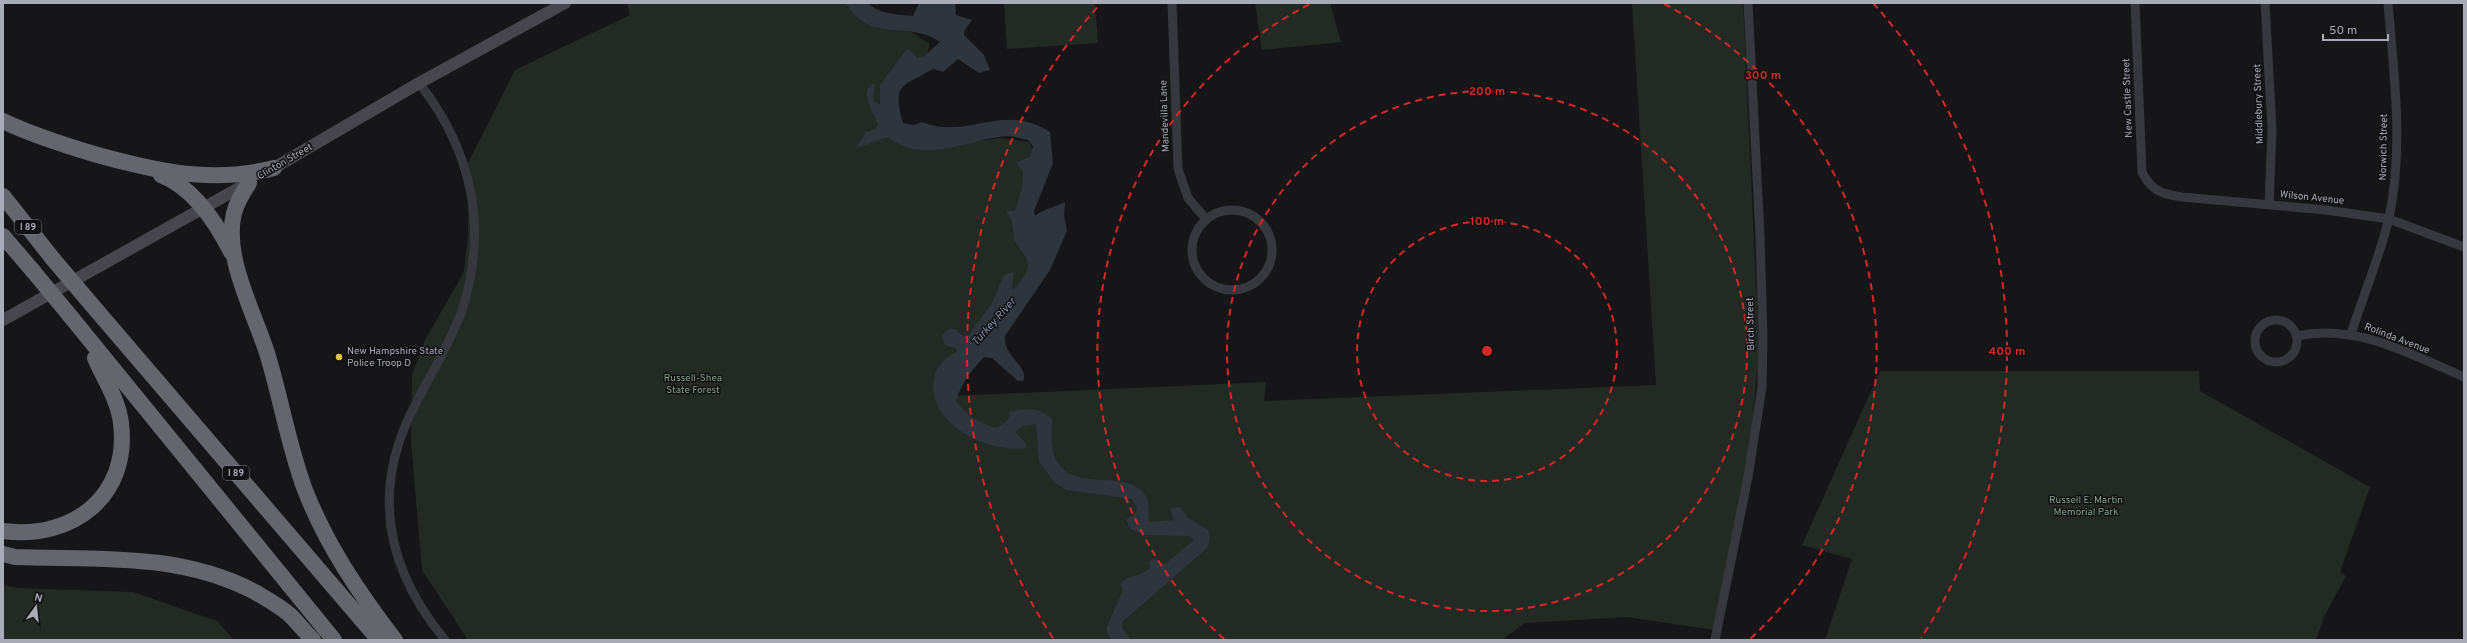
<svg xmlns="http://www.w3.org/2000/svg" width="2467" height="643" font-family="Overpass,sans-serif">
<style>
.green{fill:#232a24}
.water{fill:#2f353d}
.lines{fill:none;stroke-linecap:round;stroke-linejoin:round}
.minor{stroke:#37383d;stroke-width:9}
.secondary{stroke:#46464c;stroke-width:12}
.motorway{stroke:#64656d;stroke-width:16}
.motorway-bridge{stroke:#64656d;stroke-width:16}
.ring{fill:none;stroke:#d62828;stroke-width:2;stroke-dasharray:7 5}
.poi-dot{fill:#e4c442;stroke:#111113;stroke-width:1.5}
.labels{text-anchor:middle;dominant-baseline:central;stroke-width:3;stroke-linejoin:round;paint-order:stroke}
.shield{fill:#111113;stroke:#7b7d86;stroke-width:1}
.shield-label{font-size:9px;font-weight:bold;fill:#a9abb7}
.street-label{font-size:10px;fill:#a9abb7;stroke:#111113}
.poi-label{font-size:10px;fill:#a9abb7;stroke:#111113;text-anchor:start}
.park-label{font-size:10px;fill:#82a088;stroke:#111113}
.water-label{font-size:11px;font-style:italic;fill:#8394af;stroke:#111113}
.centre{fill:#d62828;stroke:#111113;stroke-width:2}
.ring-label{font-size:12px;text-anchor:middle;font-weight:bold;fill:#d62828;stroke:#111113;stroke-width:3;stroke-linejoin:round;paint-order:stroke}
</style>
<rect width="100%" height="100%" fill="#161618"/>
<g class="green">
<path d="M627,3H866L930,44L926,57L905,66L886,112L935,147L1001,138L1029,142L1033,151L1034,260L1016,297L952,396L1266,382L1264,401L1656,385L1632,3H1743L1760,372H1757L1749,460L1715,630L1626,617L1525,623L1502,640H468L422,570L411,442L412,375L425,340L464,272L468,234V163L515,70L630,15Z"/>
<path d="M1004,3H1095L1098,43L1007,49Z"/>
<path d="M1255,3H1330L1341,42L1262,50Z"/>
<path d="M1880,371H2199L2200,391L2370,487L2340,572L2346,576L2324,617L2316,640H1825L1852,559L1802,545Z"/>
<path d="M3,585L17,588L133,592L217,621L234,640H3Z"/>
</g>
<path class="water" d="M845,3H868C878,14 899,15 913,16L919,3H955L956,15L972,20L964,31V35L984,55L990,70L979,73L958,59L943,72L933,69C902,87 892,83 903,123L914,125L922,122C969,141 1001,101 1050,132L1053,163L1034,211L1035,216C1044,209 1055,207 1065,202L1064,216L1067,231L1050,270L1005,336C1003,357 1030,367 1023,381H1018L992,358L984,357C971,371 961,383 956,402L971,417L994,428C1003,425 1009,422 1010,412C1026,408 1039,407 1052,419C1052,432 1050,449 1057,461C1075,494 1130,466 1147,498C1150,506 1148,514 1149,522L1174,520L1170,508L1180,507L1188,518L1208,530L1210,538L1207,548L1122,622V628L1131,640H1111L1106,629L1123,590L1120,584C1128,575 1142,576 1150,568L1149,562L1153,559L1165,564L1194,540L1190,536L1145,535L1131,529L1126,520L1135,514L1137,507L1132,499L1067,490L1055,483L1039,461L1036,424L1023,426L1015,432L1025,442L1027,448C989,454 926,424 934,379C937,365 944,358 957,352L956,348L945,345L942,335L949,329H955L963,336L969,335L992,303L1004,275L1014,272L1012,288L1014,290L1025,275L1028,267L1027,259L1014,240L1012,221L1006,211H1015L1022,187L1023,171L1019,167L1017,162L1030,157L1033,146L1028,140C1022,139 1014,136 1007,136C968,139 924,166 888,137L856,148L866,132L876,129L878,125C875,113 856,91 875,83L873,98L875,103L880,104V85L906,50H910L917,58L924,56L940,42C916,24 884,36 862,21C855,17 851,9 845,3Z"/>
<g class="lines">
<g class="minor">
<path d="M1172,3L1178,169L1188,198L1206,219"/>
<path d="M2135,3L2142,172C2151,191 2162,194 2182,197L2326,210L2389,219L2464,247"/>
<path d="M2265,3L2272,130L2269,205"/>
<path d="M419,83C473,152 489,230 461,313C448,348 427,380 411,413C371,496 388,571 445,640"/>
<circle cx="1232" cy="250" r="40"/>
<circle cx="2276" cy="341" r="21"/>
<path d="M2351,334C2363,296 2380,256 2389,218C2404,147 2394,74 2388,3"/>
<path d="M2297,336C2356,323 2410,354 2464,377"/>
<path d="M1715,640L1748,477L1762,387L1763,337L1760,236L1748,3"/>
</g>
<g class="secondary">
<path d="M267,172L419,83L565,3"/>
<path d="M3,320L248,183"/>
</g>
<g class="motorway">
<path d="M3,121C32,135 64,145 94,154C155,171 211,184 274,168"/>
<path d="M161,175C194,188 216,222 231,252"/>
<path d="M249,183C243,192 237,202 234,213C223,256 254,312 267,353C281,398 288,445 305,490C327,546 359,593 395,640"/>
<path d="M3,196L53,259"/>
<path d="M3,236L33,271"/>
<path d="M92,305L379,640"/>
<path d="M71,317L334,640"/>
<path d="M3,531C73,540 130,496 121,423C118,399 104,379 95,358"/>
<path d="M3,554L15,557C98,560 179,552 255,592C267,599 280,606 290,615C298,623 305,632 313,640"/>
</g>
<g class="motorway-bridge">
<path d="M53,259L92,305"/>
<path d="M33,271L71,317"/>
</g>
</g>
<g class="ring">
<circle cx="1487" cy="351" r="130"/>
<circle cx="1487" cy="351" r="260"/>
<path d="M1224 639A390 390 0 0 1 1310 4M1664 4A390 390 0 0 1 1750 639"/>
<path d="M1053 638A520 520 0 0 1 1101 3M1873 3A520 520 0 0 1 1921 638"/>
</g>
<circle class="poi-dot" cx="339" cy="357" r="4"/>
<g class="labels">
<g class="shield">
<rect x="15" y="220" width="26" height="14" rx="3"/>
<rect x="223" y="466" width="26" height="14" rx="3"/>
</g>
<g class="shield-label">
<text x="28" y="227">I 89</text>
<text x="236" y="473">I 89</text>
</g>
<g class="street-label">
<text transform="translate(2128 98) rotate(-92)">New Castle Street</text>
<text transform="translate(2259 104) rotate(-92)">Middlebury Street</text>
<text transform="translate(1165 116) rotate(-92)">Mandevilla Lane</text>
<text transform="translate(2384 147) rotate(-89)">Norwich Street</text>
<text transform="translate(285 162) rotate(-30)">Clinton Street</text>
<text transform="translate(2312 198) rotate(6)">Wilson Avenue</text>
<text transform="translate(1751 324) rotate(-91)">Birch Street</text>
<text transform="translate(2397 339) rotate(21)">Rolinda Avenue</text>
</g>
<g class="poi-label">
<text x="347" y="351">New Hampshire State<tspan x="347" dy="12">Police Troop D</tspan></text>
</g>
<g class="park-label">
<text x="693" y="378">Russell-Shea<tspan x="693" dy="12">State Forest</tspan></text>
<text x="2086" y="500">Russell E. Martin<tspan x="2086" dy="12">Memorial Park</tspan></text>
</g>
<g class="water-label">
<text transform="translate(994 322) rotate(-48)">Turkey River</text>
</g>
</g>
<circle cx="1487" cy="351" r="6" class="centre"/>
<g class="ring-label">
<text x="1763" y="79">300 m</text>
<text x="1487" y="95">200 m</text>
<text x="1487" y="225">100 m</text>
<text x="2007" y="355">400 m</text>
</g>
<rect width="2467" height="643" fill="none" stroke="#a9abb7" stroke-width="8"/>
<g transform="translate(36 607) rotate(15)" stroke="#111113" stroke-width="3" paint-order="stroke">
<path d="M0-3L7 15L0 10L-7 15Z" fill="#a9abb7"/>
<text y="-6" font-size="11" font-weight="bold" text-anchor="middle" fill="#a9abb7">N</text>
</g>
<path d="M2323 34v6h65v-6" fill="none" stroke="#a9abb7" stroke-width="2"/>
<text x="2329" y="34" font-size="12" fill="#a9abb7" stroke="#111113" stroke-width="3" paint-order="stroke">50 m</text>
</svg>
